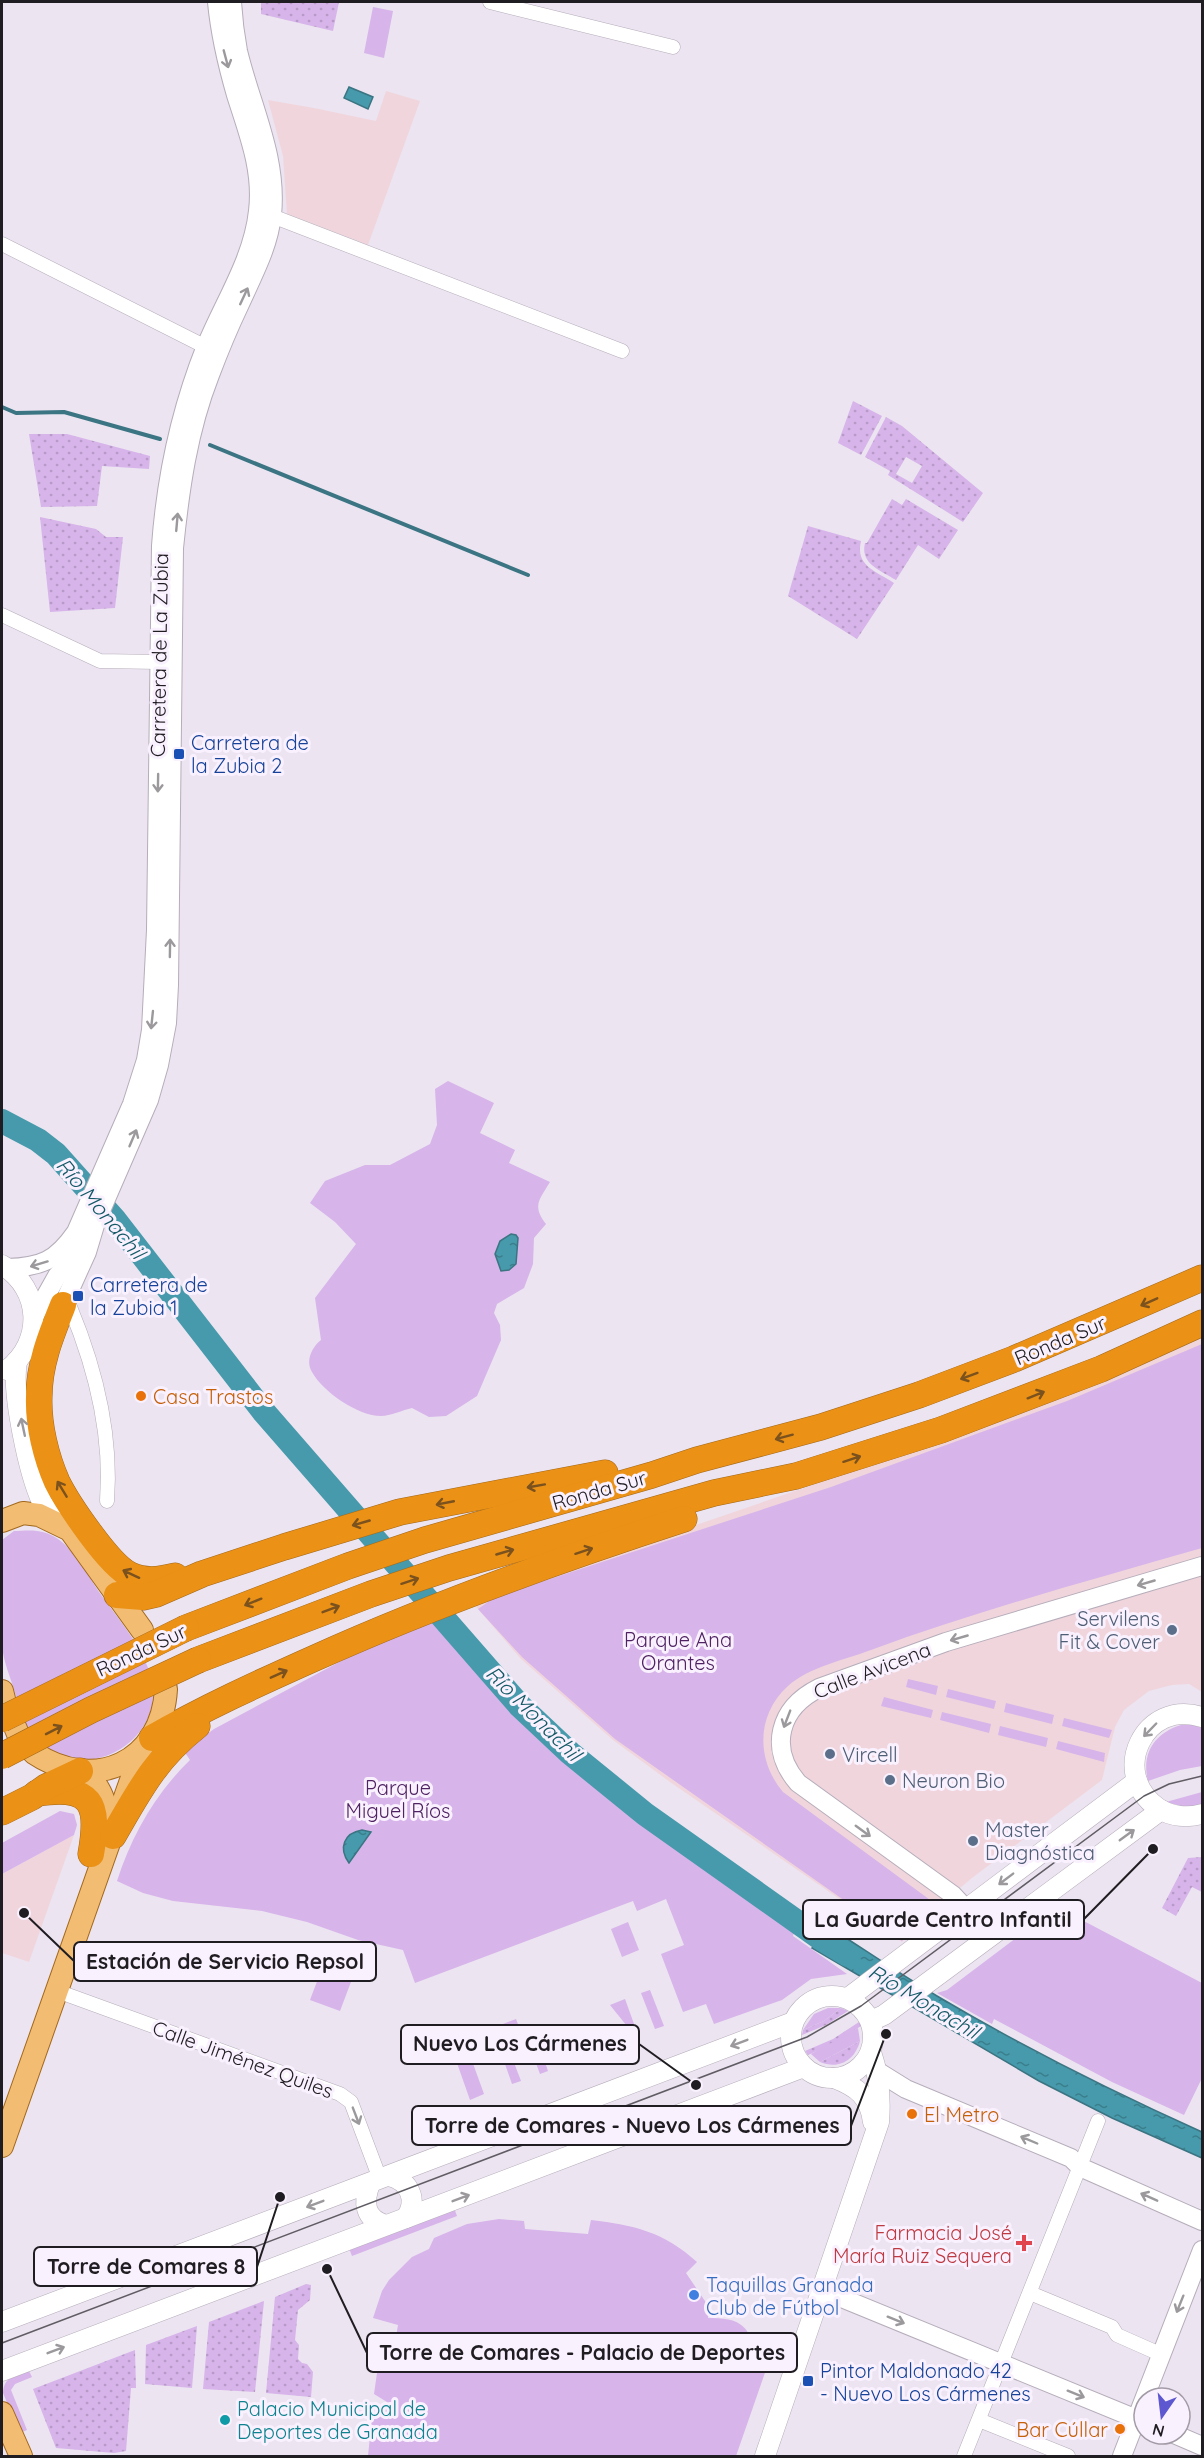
<svg xmlns="http://www.w3.org/2000/svg" width="1204" height="2458" font-family="Quicksand,sans-serif">
<style>
.commercial{fill:#f0d6dc}
.grass{fill:url(#grass-dots);fill-rule:evenodd}
.green{fill:#d7b4ea}
.water{fill:url(#water-ripples);stroke:#3b7482;stroke-width:1.5}
.lines{fill:none;stroke-linecap:round;stroke-linejoin:round}
.stream{stroke:#3b7482;stroke-width:4}
.river{stroke:#469aab;stroke-width:24}
.minor-casing{stroke:#b6adba;stroke-width:15}
.tertiary-casing{stroke:#b6adba;stroke-width:20}
.secondary-casing{stroke:#b6adba;stroke-width:21}
.primary-casing{stroke:#a3681a;stroke-width:24}
.motorway-casing{stroke:#a3681a;stroke-width:27}
.minor{stroke:#fff;stroke-width:14}
.tertiary{stroke:#fff;stroke-width:18}
.secondary{stroke:#fff;stroke-width:20}
.primary{stroke:#f2bd73;stroke-width:22}
.motorway{stroke:#ea9116;stroke-width:26}
.tram{stroke:#605c63;stroke-width:1.5}
.motorway-bridge-casing{stroke:#a3681a;stroke-width:27;stroke-linecap:butt}
.motorway-bridge{stroke:#ea9116;stroke-width:26}
.oneway{stroke:#9b999c}
.oneway2{stroke:#7b511d}
.transit-dot{fill:#1a4fb4;stroke:#faf1ff;stroke-width:2}
.food-dot{fill:#e8710a;stroke:#faf1ff;stroke-width:2}
.service-dot{fill:#5c6f8a;stroke:#faf1ff;stroke-width:2}
.health-dot{fill:#e0444e;stroke:#faf1ff;stroke-width:2}
.shop-dot{fill:#3f7fe0;stroke:#faf1ff;stroke-width:2}
.culture-dot{fill:#0f9aa8;stroke:#faf1ff;stroke-width:2}
.labels{text-anchor:middle;dominant-baseline:central;stroke-width:6;stroke-linejoin:round;paint-order:stroke}
.street-label{font-size:20px;fill:#201d22;stroke:#faf1ff}
.transit-label{font-size:20px;fill:#164399;stroke:#faf1ff;text-anchor:start}
.food-label{font-size:20px;fill:#c56008;stroke:#faf1ff;text-anchor:start}
.service-label{font-size:20px;fill:#4e5e75;stroke:#faf1ff;text-anchor:start}
.park-label{font-size:20px;fill:#4f2262;stroke:#faf1ff}
.health-label{font-size:20px;fill:#be3a42;stroke:#faf1ff;text-anchor:end}
.shop-label{font-size:20px;fill:#366cbe;stroke:#faf1ff;text-anchor:start}
.culture-label{font-size:20px;fill:#0d838f;stroke:#faf1ff;text-anchor:start}
.water-label{font-size:21px;font-style:italic;fill:#135966;stroke:#faf1ff}
.leader{fill:none;stroke:#201d22;stroke-width:2}
.callout-dot{fill:#201d22;stroke:#faf1ff;stroke-width:2}
.callout{fill:#faf1ff;stroke:#201d22;stroke-width:2}
.callout-label{font-size:21px;text-anchor:middle;font-weight:bold;fill:#201d22}
</style>
<defs>
<pattern id="grass-dots" width="8" height="8" patternUnits="userSpaceOnUse" patternTransform="scale(1.5)"><rect width="8" height="8" fill="#d7b4ea"/><path d="M2 2h.1M6 6h.1" fill="none" stroke="#b89ac8" stroke-width="1.8" stroke-linecap="round"/></pattern>
<pattern id="water-ripples" width="26" height="14" patternUnits="userSpaceOnUse" patternTransform="scale(1.5)"><rect width="26" height="14" fill="#469aab"/><path d="M2 4q2-2 4 0t4 0M15 11q2-2 4 0t4 0" fill="none" stroke="#3a7d8b"/></pattern>
</defs>
<rect width="100%" height="100%" fill="#ece4f1"/>
<g class="commercial">
<path d="M386,91L420,101L368,245L287,214L283,156L268,100L314,108L376,121Z"/>
<path d="M1202,1336V1692L1189,1684L1172,1685L1149,1691L1124,1710L1115,1727L1102,1780L972,1878L919,1922L902,1942L670,1782L613,1740L521,1659L472,1602L1016,1415Z"/>
<path d="M74,1835L29,1962L2,1953V1874Z"/>
</g>
<g class="grass">
<path d="M261,2H339L333,31L261,14Z"/>
<path d="M853,401L882,416L861,455L838,443Z"/>
<path d="M886,417L902,426L983,493L963,522L888,475L890,471L865,457ZM906,457L922,466L912,483L896,474Z"/>
<path d="M29,434H67L150,456L149,469L102,466L97,506L41,507Z"/>
<path d="M892,499L902,505L906,499L958,530L939,559L918,545L896,580C880,570 860,564 865,543H867Z"/>
<path d="M40,517L96,529L106,537H123L115,608L50,612Z"/>
<path d="M808,526L861,541C855,566 876,571 894,583L857,639L788,596Z"/>
<path d="M1202,1857V1892L1192,1887L1176,1916L1162,1908L1188,1858Z"/>
<path d="M841,2008L848,2011L826,2025L802,2035L803,2030L824,2021Z"/>
<path d="M859,2022L861,2026L835,2043L808,2055L805,2051L833,2039Z"/>
<path d="M860,2041C855,2060 839,2070 820,2062Z"/>
<path d="M306,2284L311,2285L310,2300L298,2310L295,2340L299,2345L298,2359L302,2363L307,2364L313,2372L311,2397L266,2393L275,2297Z"/>
<path d="M264,2301L255,2392L203,2389L209,2322Z"/>
<path d="M197,2326L192,2388L145,2384L146,2345Z"/>
<path d="M135,2350L136,2388H131L126,2451L114,2453L56,2448L33,2389Z"/>
</g>
<g class="green">
<path d="M373,7L393,11L384,58L364,53Z"/>
<path d="M448,1081L494,1103L480,1133L515,1150L509,1163L550,1182C539,1200 532,1206 546,1224L534,1238L533,1264L524,1288L497,1304L494,1313L500,1325L501,1340L477,1396L446,1416L429,1417L412,1408C403,1410 390,1416 381,1416C358,1416 323,1392 312,1372C305,1361 312,1347 321,1340L315,1298L356,1244L335,1222L310,1203L325,1181L365,1165H390L430,1144L437,1125L435,1089Z"/>
<path d="M1202,1344V1548C1091,1580 980,1610 871,1650C844,1660 809,1667 788,1686C756,1715 756,1760 783,1792L937,1905L915,1922L902,1941L615,1739L522,1657L478,1609L495,1597L831,1487L1067,1401Z"/>
<path d="M14,1531C21,1531 29,1530 37,1531C67,1534 84,1569 99,1592C117,1617 140,1644 150,1673C172,1744 74,1792 33,1735C23,1722 20,1708 15,1693C11,1678 3,1661 2,1645C0,1611 2,1574 2,1540Z"/>
<path d="M433,1620C461,1650 487,1682 517,1710C602,1793 700,1861 795,1930L793,1936L847,1974L811,1979L782,2000L714,2024L706,2004L683,2012L661,1954L684,1945L666,1899L637,1911L633,1901L415,1983L403,1950L358,1940L307,1922L262,1911L173,1901L143,1893L117,1881C132,1835 155,1794 190,1760L184,1751L214,1729L388,1636Z"/>
<path d="M908,1679L938,1686L936,1695L906,1687Z"/>
<path d="M948,1689L996,1701L994,1709L946,1697Z"/>
<path d="M884,1697L933,1710L931,1718L881,1706Z"/>
<path d="M1006,1703L1054,1715L1052,1724L1004,1712Z"/>
<path d="M942,1712L991,1724L989,1733L940,1720Z"/>
<path d="M1064,1718L1112,1730L1109,1738L1062,1726Z"/>
<path d="M1181,1725H1194L1202,1728V1766L1180,1770L1148,1781C1141,1753 1155,1733 1181,1725Z"/>
<path d="M1000,1726L1048,1738L1046,1747L998,1735Z"/>
<path d="M1058,1741L1105,1753L1104,1762L1056,1749Z"/>
<path d="M1202,1792V1806L1188,1808L1166,1802Z"/>
<path d="M60,1811L74,1814L77,1825L74,1835L2,1874V1843Z"/>
<path d="M1057,1907L1202,1983V2078L1184,2115L1112,2082L994,2019L992,2024L937,1993L947,1990Z"/>
<path d="M628,1922L639,1950L622,1957L611,1929Z"/>
<path d="M327,1955L357,1966L340,2011L310,2000Z"/>
<path d="M650,1990L664,2026L655,2029L641,1993Z"/>
<path d="M625,1999L638,2035L635,2036L610,2005Z"/>
<path d="M828,2008H841L824,2021L803,2030L814,2014Z"/>
<path d="M516,2019L523,2038L510,2042L503,2024Z"/>
<path d="M858,2028L860,2041L820,2062L811,2054Z"/>
<path d="M535,2034L548,2071L540,2074L526,2037Z"/>
<path d="M507,2044L521,2081L512,2084L499,2047Z"/>
<path d="M471,2058L484,2094L470,2100L457,2063Z"/>
<path d="M454,2208L457,2216L352,2256L349,2248Z"/>
<path d="M499,2219L524,2221L525,2229L588,2234L591,2220C634,2225 664,2232 697,2262L686,2273L709,2307L708,2318C745,2317 753,2330 755,2364H768L736,2456H368L372,2417L385,2413L387,2402L374,2394L380,2352L394,2349L398,2325L373,2318L382,2291L389,2280L412,2257L429,2249L434,2238L467,2224Z"/>
<path d="M28,2369L32,2377L15,2384L11,2390L27,2430L20,2433L3,2393C4,2377 15,2375 28,2369Z"/>
</g>
<g class="water">
<path d="M349,87L373,97L368,109L344,98Z"/>
<path d="M511,1234L516,1235L518,1238L516,1264L509,1270L501,1271L495,1254L500,1241Z"/>
<path d="M362,1830L371,1832L349,1863C338,1848 344,1833 362,1830Z"/>
<path d="M829,1927C865,1950 900,1974 937,1996C1023,2047 1111,2091 1202,2132V2158L1112,2118L1039,2081L812,1948Z"/>
</g>
<g class="lines">
<g class="stream">
<path d="M2,407L16,413L64,412L160,439"/>
<path d="M210,445L528,575"/>
</g>
<path class="river" d="M2,1121L38,1140L56,1154L115,1220L263,1411L520,1706L570,1753L645,1814L820,1938L848,1955"/>
<defs>
<g id="minor">
<path d="M490,2L673,47"/>
<path d="M272,216L622,351"/>
<path d="M2,244L206,347"/>
<path d="M2,615L100,661L159,662"/>
<path d="M63,1305L70,1307C95,1367 112,1436 107,1501"/>
<path d="M57,1991L340,2094L351,2102L380,2179"/>
<path d="M1030,2293L1112,2327L1117,2335L1160,2354"/>
<path d="M979,2420L1068,2456"/>
<path d="M964,2456L1098,2121"/>
</g>
<g id="tertiary">
<path d="M7,1268C41,1267 56,1261 76,1232L132,1104L146,1060L151,1030L156,930L161,546C166,477 180,411 206,346C224,302 253,259 258,211C263,170 248,133 236,95C227,64 220,34 217,2"/>
<path d="M63,1305L87,1252L96,1222L149,1100L159,1065L167,1023L169,985L174,548C180,489 188,431 210,375C219,351 229,327 240,304C253,275 269,246 272,215C278,157 251,106 238,51C235,35 233,18 232,2"/>
<path d="M34,1317L57,1276L83,1244"/>
<path d="M966,1909L953,1895L798,1783C768,1748 779,1708 819,1688L946,1642L1202,1566"/>
<path d="M877,2071L906,2089L1071,2158L1080,2167L1202,2221"/>
<path d="M822,2290L1144,2422"/>
<path d="M1174,2434L1202,2446"/>
<path d="M1122,2456L1202,2250"/>
</g>
<g id="secondary">
<path d="M2,1265C42,1289 44,1342 7,1370"/>
<path d="M17,1361C11,1392 29,1474 42,1502C46,1509 51,1515 56,1521"/>
<path d="M1202,1717C1145,1698 1108,1773 1158,1808C1171,1817 1188,1818 1202,1814"/>
<circle cx="832" cy="2037" r="41"/>
<path d="M848,1998L1137,1781"/>
<path d="M871,2021L884,2015L1161,1810"/>
<path d="M834,2078C857,2087 870,2096 873,2122"/>
<path d="M389,2176C410,2181 418,2200 406,2218"/>
<path d="M370,2184C363,2202 364,2219 386,2225"/>
<path d="M2,2322L793,2022"/>
<path d="M2,2371L804,2067"/>
<path d="M765,2456L879,2122C881,2098 879,2075 871,2052"/>
</g>
<g id="primary">
<path d="M2,1521L23,1513L39,1515L70,1530L142,1630"/>
<path d="M2,1691L4,1699"/>
<path d="M13,1722L18,1734"/>
<path d="M34,1753C94,1793 162,1763 166,1689"/>
<path d="M87,1772C105,1797 110,1806 100,1837"/>
<path d="M2,2146L141,1752"/>
<path d="M2,2413L21,2456"/>
</g>
<g id="motorway">
<path d="M63,1305C51,1335 39,1364 39,1397C38,1425 46,1457 57,1482C68,1504 109,1565 130,1575C145,1582 159,1580 175,1576"/>
<path d="M117,1595L143,1597L156,1594L202,1574L284,1547L400,1512L605,1473"/>
<path d="M186,1628L348,1566L425,1540L652,1475L697,1460L821,1427L919,1395L1014,1359L1202,1278"/>
<path d="M198,1660L371,1594L449,1568L714,1493L796,1476L941,1430L1101,1369L1202,1323"/>
<path d="M152,1738C204,1708 259,1683 315,1658C435,1604 558,1560 684,1519"/>
<path d="M37,1793C92,1785 100,1803 91,1854"/>
<path d="M2,1812L32,1797L46,1787L80,1771"/>
<path d="M113,1836C139,1791 155,1759 197,1726"/>
</g>
</defs>
<use href="#minor" class="minor-casing"/>
<use href="#tertiary" class="tertiary-casing"/>
<use href="#secondary" class="secondary-casing"/>
<use href="#primary" class="primary-casing"/>
<use href="#motorway" class="motorway-casing"/>
<use href="#minor" class="minor"/>
<use href="#tertiary" class="tertiary"/>
<use href="#secondary" class="secondary"/>
<use href="#primary" class="primary"/>
<use href="#motorway" class="motorway"/>
<path class="tram" d="M2,2343L807,2037L861,2006L1144,1796L1169,1784L1202,1776"/>
<defs>
<g id="motorway-bridge">
<path d="M2,1719L186,1628"/>
<path d="M2,1756L91,1710L198,1660"/>
</g>
</defs>
<use href="#motorway-bridge" class="motorway-bridge-casing"/>
<use href="#motorway-bridge" class="motorway-bridge"/>
</g>
<defs><path id="oneway-shaft" d="M-6 0H5M1.5-3L5.5 0L1.5 3" fill="none" stroke-width="1.6" stroke-linecap="round" stroke-linejoin="round" transform="scale(1.5)"/></defs>
<g class="oneway">
<use href="#oneway-shaft" transform="translate(226 59) rotate(75)"/>
<use href="#oneway-shaft" transform="translate(244 296) rotate(-65)"/>
<use href="#oneway-shaft" transform="translate(177 522) rotate(-85)"/>
<use href="#oneway-shaft" transform="translate(158 783) rotate(91)"/>
<use href="#oneway-shaft" transform="translate(170 948) rotate(-89)"/>
<use href="#oneway-shaft" transform="translate(152 1020) rotate(96)"/>
<use href="#oneway-shaft" transform="translate(133 1138) rotate(-67)"/>
<use href="#oneway-shaft" transform="translate(39 1264) rotate(163)"/>
<use href="#oneway-shaft" transform="translate(23 1427) rotate(-102)"/>
<use href="#oneway-shaft" transform="translate(1146 1583) rotate(164)"/>
<use href="#oneway-shaft" transform="translate(959 1638) rotate(164)"/>
<use href="#oneway-shaft" transform="translate(787 1719) rotate(111)"/>
<use href="#oneway-shaft" transform="translate(1150 1730) rotate(134)"/>
<use href="#oneway-shaft" transform="translate(863 1831) rotate(36)"/>
<use href="#oneway-shaft" transform="translate(1127 1835) rotate(-36)"/>
<use href="#oneway-shaft" transform="translate(1006 1879) rotate(143)"/>
<use href="#oneway-shaft" transform="translate(739 2043) rotate(159)"/>
<use href="#oneway-shaft" transform="translate(356 2116) rotate(69)"/>
<use href="#oneway-shaft" transform="translate(1029 2140) rotate(-157)"/>
<use href="#oneway-shaft" transform="translate(1149 2197) rotate(-156)"/>
<use href="#oneway-shaft" transform="translate(461 2198) rotate(-21)"/>
<use href="#oneway-shaft" transform="translate(315 2204) rotate(159)"/>
<use href="#oneway-shaft" transform="translate(1180 2304) rotate(112)"/>
<use href="#oneway-shaft" transform="translate(896 2320) rotate(22)"/>
<use href="#oneway-shaft" transform="translate(56 2350) rotate(-21)"/>
<use href="#oneway-shaft" transform="translate(1076 2394) rotate(22)"/>
</g>
<g class="oneway2">
<use href="#oneway-shaft" transform="translate(1149 1302) rotate(156)"/>
<use href="#oneway-shaft" transform="translate(969 1376) rotate(160)"/>
<use href="#oneway-shaft" transform="translate(1036 1395) rotate(-22)"/>
<use href="#oneway-shaft" transform="translate(784 1437) rotate(165)"/>
<use href="#oneway-shaft" transform="translate(852 1459) rotate(-18)"/>
<use href="#oneway-shaft" transform="translate(536 1486) rotate(170)"/>
<use href="#oneway-shaft" transform="translate(62 1489) rotate(-121)"/>
<use href="#oneway-shaft" transform="translate(445 1503) rotate(169)"/>
<use href="#oneway-shaft" transform="translate(361 1523) rotate(164)"/>
<use href="#oneway-shaft" transform="translate(584 1551) rotate(-18)"/>
<use href="#oneway-shaft" transform="translate(505 1552) rotate(-16)"/>
<use href="#oneway-shaft" transform="translate(131 1574) rotate(-155)"/>
<use href="#oneway-shaft" transform="translate(410 1581) rotate(-18)"/>
<use href="#oneway-shaft" transform="translate(253 1602) rotate(158)"/>
<use href="#oneway-shaft" transform="translate(331 1609) rotate(-21)"/>
<use href="#oneway-shaft" transform="translate(279 1674) rotate(-24)"/>
<use href="#oneway-shaft" transform="translate(54 1730) rotate(-27)"/>
</g>
<g class="transit-dot">
<rect x="173" y="748" width="12" height="12" rx="3"/>
<rect x="72" y="1290" width="12" height="12" rx="3"/>
<rect x="802" y="2375" width="12" height="12" rx="3"/>
</g>
<g class="food-dot">
<circle cx="141" cy="1396" r="6"/>
<circle cx="912" cy="2114" r="6"/>
<circle cx="1120" cy="2429" r="6"/>
</g>
<g class="service-dot">
<circle cx="1172" cy="1630" r="6"/>
<circle cx="830" cy="1754" r="6"/>
<circle cx="890" cy="1780" r="6"/>
<circle cx="973" cy="1841" r="6"/>
</g>
<path class="health-dot" d="M1021 2234h6v6h6v6h-6v6h-6v-6h-6v-6h6z"/>
<circle class="shop-dot" cx="694" cy="2295" r="6"/>
<circle class="culture-dot" cx="225" cy="2420" r="6"/>
<g class="labels">
<g class="street-label">
<text transform="translate(159 655) rotate(-89)">Carretera de La Zubia</text>
<text transform="translate(1060 1340) rotate(-23)">Ronda Sur</text>
<text transform="translate(599 1490) rotate(-16)">Ronda Sur</text>
<text transform="translate(141 1650) rotate(-25)">Ronda Sur</text>
<text transform="translate(872 1670) rotate(-21)">Calle Avicena</text>
<text transform="translate(243 2059) rotate(20)">Calle Jiménez Quiles</text>
</g>
<g class="transit-label">
<text x="191" y="742">Carretera de<tspan x="191" dy="23">la Zubia 2</tspan></text>
<text x="90" y="1284">Carretera de<tspan x="90" dy="23">la Zubia 1</tspan></text>
<text x="820" y="2370">Pintor Maldonado 42<tspan x="820" dy="23">- Nuevo Los Cármenes</tspan></text>
</g>
<g class="food-label">
<text x="153" y="1396">Casa Trastos</text>
<text x="924" y="2114">El Metro</text>
<text x="1108" y="2429" text-anchor="end">Bar Cúllar</text>
</g>
<g class="service-label">
<text x="1160" y="1618" text-anchor="end">Servilens<tspan x="1160" dy="23">Fit &amp; Cover</tspan></text>
<text x="842" y="1754">Vircell</text>
<text x="902" y="1780">Neuron Bio</text>
<text x="985" y="1829">Master<tspan x="985" dy="23">Diagnóstica</tspan></text>
</g>
<g class="park-label">
<text x="678" y="1639">Parque Ana<tspan x="678" dy="23">Orantes</tspan></text>
<text x="398" y="1787">Parque<tspan x="398" dy="23">Miguel Ríos</tspan></text>
</g>
<g class="health-label">
<text x="1012" y="2232">Farmacia José<tspan x="1012" dy="23">María Ruiz Sequera</tspan></text>
</g>
<g class="shop-label">
<text x="706" y="2284">Taquillas Granada<tspan x="706" dy="23">Club de Fútbol</tspan></text>
</g>
<g class="culture-label">
<text x="237" y="2408">Palacio Municipal de<tspan x="237" dy="23">Deportes de Granada</tspan></text>
</g>
<g class="water-label">
<text transform="translate(101 1208) rotate(50)">Río Monachil</text>
<text transform="translate(534 1713) rotate(45)">Río Monachil</text>
<text transform="translate(924 2001) rotate(31)">Río Monachil</text>
</g>
</g>
<path class="leader" d="M1153 1849L1084 1919M24 1913L74 1961M696 2085L639 2044M886 2034L851 2126M280 2197L257 2267M327 2269L367 2353"/>
<g class="callout-dot">
<circle cx="1153" cy="1849" r="6"/>
<circle cx="24" cy="1913" r="6"/>
<circle cx="696" cy="2085" r="6"/>
<circle cx="886" cy="2034" r="6"/>
<circle cx="280" cy="2197" r="6"/>
<circle cx="327" cy="2269" r="6"/>
</g>
<g class="callout">
<rect x="803" y="1900" width="281" height="39" rx="6"/>
<rect x="74" y="1942" width="302" height="39" rx="6"/>
<rect x="401" y="2025" width="238" height="39" rx="6"/>
<rect x="412" y="2106" width="439" height="39" rx="6"/>
<rect x="34" y="2247" width="223" height="39" rx="6"/>
<rect x="367" y="2333" width="430" height="39" rx="6"/>
</g>
<g class="callout-label">
<text x="943" y="1927">La Guarde Centro Infantil</text>
<text x="225" y="1969">Estación de Servicio Repsol</text>
<text x="520" y="2051">Nuevo Los Cármenes</text>
<text x="632" y="2133">Torre de Comares - Nuevo Los Cármenes</text>
<text x="146" y="2274">Torre de Comares 8</text>
<text x="582" y="2360">Torre de Comares - Palacio de Deportes</text>
</g>
<rect width="1204" height="2458" fill="none" stroke="#201d22" stroke-width="6"/>
<g transform="translate(1162 2416) rotate(194)"><circle r="28" fill="#faf1ff" stroke="#a39ca7" stroke-width="1.5"/>
<path d="M0-4.5L10 22L0 15L-10 22Z" fill="#5d58d0"/>
<text y="-9" font-size="16" font-weight="bold" text-anchor="middle" fill="#201d22">N</text>
</g>
</svg>
